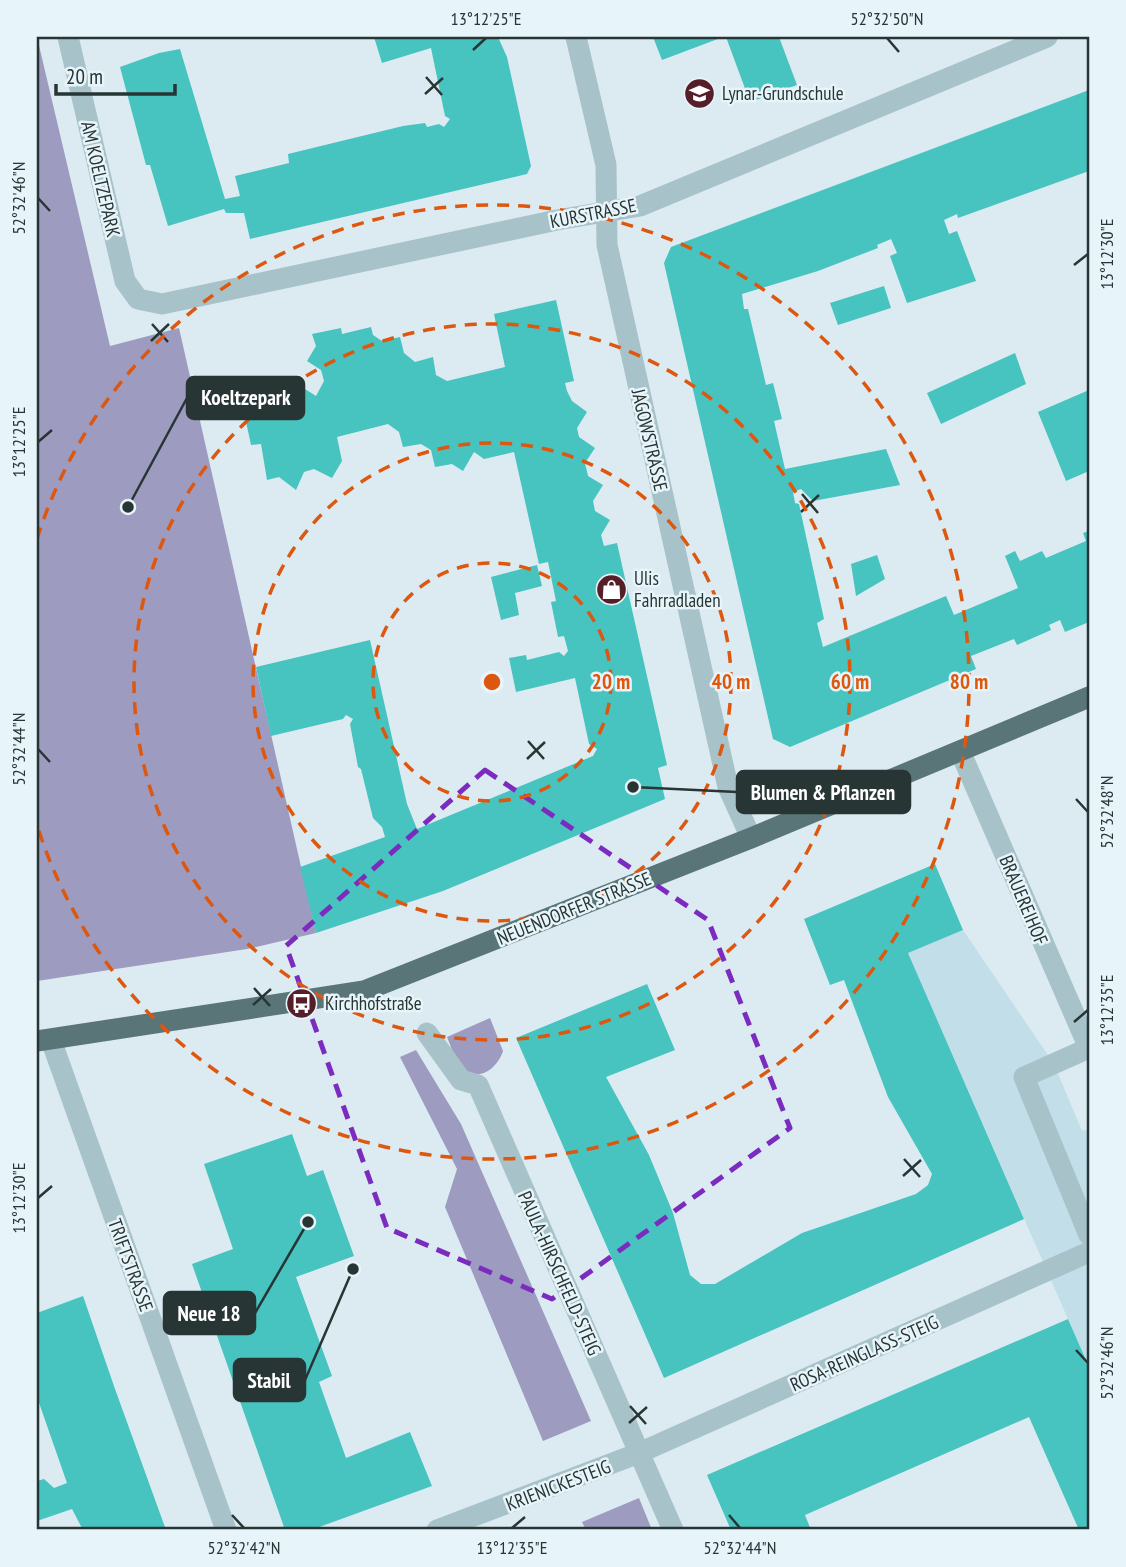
<svg xmlns="http://www.w3.org/2000/svg" width="1126" height="1567" font-family="'PT Sans Narrow',sans-serif">
<style>
.green{fill:#9e9bc0}
.plaza{fill:#c2dee9}
.building{fill:#47c3c0}
.lines{fill:none;stroke-linecap:round;stroke-linejoin:round}
.minor{stroke:#a7c2c9;stroke-width:21}
.major{stroke:#597577;stroke-width:21}
.marked{fill:none;stroke:#7b2cbf;stroke-width:5;stroke-dasharray:14 9;stroke-linejoin:round}
.ticks{fill:none;stroke:#283535;stroke-width:2.5}
.ring{fill:none;stroke:#de570e;stroke-width:3.5;stroke-dasharray:12 9}
.labels{text-anchor:middle;dominant-baseline:central;stroke-width:5;stroke-linejoin:round;paint-order:stroke}
.poi-label{font-size:19px;fill:#283535;stroke:#e7f4f9;text-anchor:start}
.street-label{font-size:19px;fill:#283535;stroke:#e7f4f9}
.centre{fill:#de570e;stroke:#e7f4f9;stroke-width:3.5}
.ring-label{font-size:21px;text-anchor:middle;font-weight:bold;fill:#de570e;stroke:#e7f4f9;stroke-width:5;stroke-linejoin:round;paint-order:stroke}
.leader{fill:none;stroke:#283535;stroke-width:2.5}
.callout-dot{fill:#283535;stroke:#e7f4f9;stroke-width:2.5}
.callout{fill:#283535;stroke:#283535;stroke-width:2.5}
.callout-label{font-size:21px;text-anchor:middle;font-weight:bold;fill:#fff}
.neatline{fill:none;stroke:#283535;stroke-width:2.5}
.ticks-label{font-size:18px;text-anchor:middle;fill:#283535}
</style>
<rect width="100%" height="100%" fill="#dbebf1"/>
<g class="green">
<path d="M37,37L110,346L179,328L316,933L247,949L37,981Z"/>
<path d="M490,1018L503,1051C498,1067 480,1083 463,1069C455,1062 451,1046 447,1037Z"/>
<path d="M416,1050L461,1124L591,1421L543,1441L445,1207L457,1169L400,1057Z"/>
<path d="M639,1498L652,1530H586L582,1522Z"/>
</g>
<path class="plaza" d="M963,930L1054,1064L1082,1131L1089,1129V1367L908,953Z"/>
<g class="building">
<path d="M374,37H498L507,57L531,166L527,174L250,239L244,213H226L224,209L168,226L150,165H146L120,67L159,53L180,49L225,199L240,196L235,176L289,163L288,154L403,126L425,123L427,127L439,124L444,127L450,119L445,116L431,48L382,63Z"/>
<path d="M653,37H723L662,60Z"/>
<path d="M726,37H779L797,85L750,102Z"/>
<path d="M1089,90V171L958,218L957,214L944,220L949,234L957,231L976,281L907,303L890,256L897,253L891,239L877,245L878,248L818,271L742,294L744,309H748L766,385L773,383L782,419L774,421L785,469L886,449L900,485L813,501L801,489L793,492L795,503L799,504L824,619L817,623L823,647L946,596L954,615L1018,588L1005,556L1015,551L1020,561L1042,551L1046,558L1086,541L1083,533L1089,531V622L1065,632L1060,620L1049,625L1051,630L1017,645L1014,639L971,656L976,669L790,747L773,739L664,263L671,247Z"/>
<path d="M884,286L891,308L838,325L830,303Z"/>
<path d="M556,300L574,381L565,383L567,391L572,401L587,412L577,428L579,437L595,448L585,463L588,476L603,485L593,501L595,511L610,520L601,535L604,546L617,543L667,765L658,768L665,799L443,891L316,933L300,867L385,837L382,827L373,818L361,769L358,767L350,724L353,719L346,715L343,719L271,736L256,667L370,640L407,804L417,829L593,756L597,749L589,744L575,678L516,692L509,658L526,655L527,660L559,652L564,656L568,651L564,636L558,637L551,602L556,601L548,562L539,564L514,452L484,459L474,452L463,471L452,464L435,467L431,450L421,444L403,447L399,432L388,424L337,437L342,461L332,478L314,469L304,472L296,490L279,477L267,480L261,444L251,445L245,417L256,414L268,400L283,407L294,405L305,389L316,396L324,381L321,370L307,361L316,346L312,334L341,328L342,334L371,327L373,335L382,341L400,337L404,353L415,362L433,357L436,375L447,381L505,367L494,314Z"/>
<path d="M1015,353L1026,384L941,424L927,393Z"/>
<path d="M1089,390V471L1066,481L1038,412Z"/>
<path d="M877,555L885,579L856,596L851,564Z"/>
<path d="M537,565L542,586L515,593L519,615L501,620L491,577Z"/>
<path d="M935,864L963,930L908,953L1024,1219L664,1378L516,1038L647,984L675,1050L606,1077L649,1155L673,1213L690,1275L701,1284H715L802,1233L916,1194L928,1185L932,1174L888,1097L844,980L830,985L804,919Z"/>
<path d="M292,1134L307,1176L323,1170L354,1256L296,1277L332,1376L319,1382L346,1458L410,1432L432,1486L311,1530H285L192,1264L233,1249L204,1164Z"/>
<path d="M83,1296L115,1389L166,1530H83L72,1509L37,1521V1481L44,1479L54,1488L67,1483L37,1397V1313Z"/>
<path d="M1068,1319L1089,1367V1530H1079L1029,1417L805,1515L811,1530H731L707,1475Z"/>
</g>
<g class="lines">
<g class="minor">
<path d="M68,37L125,281L138,299L162,304L557,220L640,206L1047,37"/>
<path d="M576,37L606,165L607,245L728,787L751,838"/>
<path d="M960,751L1089,1048"/>
<path d="M427,1033L461,1080L478,1085L673,1530"/>
<path d="M51,1040L226,1530"/>
<path d="M1089,1048L1024,1077L1089,1235"/>
<path d="M437,1530L639,1453L1089,1252"/>
</g>
<path class="major" d="M37,1041L364,991L751,838L1089,697"/>
</g>
<path class="marked" d="M485,770L708,920L790,1128L552,1299L387,1228L286,946Z"/>
<path class="ticks" d="M887,38L899,52M473,50L486,38M426,77L442,95M425,94L443,78M38,198L50,211M1074,265L1088,254M152,324L168,342M151,341L169,324M38,442L52,430M802,494L818,513M801,512L819,495M528,741L544,759M38,749L50,762M527,759L545,742M1076,799L1088,812M254,988L270,1006M253,1005L271,989M1074,1022L1088,1010M904,1159L920,1177M903,1176L921,1160M38,1198L52,1186M1076,1350L1088,1363M630,1406L646,1424M629,1423L647,1407M232,1515L244,1528M729,1515L740,1528M512,1528L525,1517"/>
<g class="ring">
<circle cx="492" cy="682" r="119"/>
<circle cx="492" cy="682" r="239"/>
<circle cx="492" cy="682" r="358"/>
<path d="M37 539A477 477 0 1 1 37 825"/>
</g>
<defs>
<symbol id="school-disc" viewBox="-11 -11 22 22"><circle r="9.5" fill="#561e29" stroke="#e7f4f9"/><path d="M0-5L7-2L0 1L-7-2ZM-4 1L0 2.5L4 1V4Q0 6-4 4Z" fill="#fff"/></symbol>
<symbol id="shop-disc" viewBox="-11 -11 22 22"><circle r="9.5" fill="#561e29" stroke="#e7f4f9"/><path d="M-5-2.5h2.3a2.7 3.5 0 0 1 5.4 0H5L5.5 6h-11ZM-1.5-2.5h3a1.5 2.3 0 0 0-3 0Z" fill="#fff"/></symbol>
<symbol id="bus-disc" viewBox="-11 -11 22 22"><circle r="9.5" fill="#561e29" stroke="#e7f4f9"/><path d="M-5-6H5V4H4V6H2V4H-2V6H-4V4H-5ZM-3.5-4V0h7V-4ZM-3.5 1.2v1.5H-2V1.2ZM2 1.2v1.5H3.5V1.2Z" fill="#fff"/></symbol>
</defs>
<g fill-rule="evenodd">
<use href="#school-disc" x="682" y="76" width="35" height="35"/>
<use href="#shop-disc" x="594" y="572" width="35" height="35"/>
<use href="#bus-disc" x="284" y="986" width="35" height="35"/>
</g>
<g class="labels">
<g class="poi-label">
<text x="722" y="93">Lynar-Grundschule</text>
<text x="634" y="578">Ulis<tspan x="634" dy="22">Fahrradladen</tspan></text>
<text x="325" y="1003">Kirchhofstraße</text>
</g>
<g class="street-label">
<text transform="translate(101 179) rotate(77)">AM KOELTZEPARK</text>
<text transform="translate(593 213) rotate(-11)">KURSTRASSE</text>
<text transform="translate(650 440) rotate(77)">JAGOWSTRASSE</text>
<text transform="translate(1024 900) rotate(67)">BRAUEREIHOF</text>
<text transform="translate(574 908) rotate(-22)">NEUENDORFER STRASSE</text>
<text transform="translate(131 1265) rotate(70)">TRIFTSTRASSE</text>
<text transform="translate(560 1273) rotate(66)">PAULA-HIRSCHFELD-STEIG</text>
<text transform="translate(864 1353) rotate(-24)">ROSA-REINGLASS-STEIG</text>
<text transform="translate(558 1485) rotate(-21)">KRIENICKESTEIG</text>
</g>
</g>
<circle cx="492" cy="682" r="10" class="centre"/>
<g class="ring-label">
<text x="611" y="689">20 m</text>
<text x="731" y="689">40 m</text>
<text x="850" y="689">60 m</text>
<text x="969" y="689">80 m</text>
</g>
<path class="leader" d="M128 507L187 398M633 787L737 792M308 1222L255 1313M353 1269L305 1380"/>
<g class="callout-dot">
<circle cx="128" cy="507" r="7"/>
<circle cx="633" cy="787" r="7"/>
<circle cx="308" cy="1222" r="7"/>
<circle cx="353" cy="1269" r="7"/>
</g>
<g class="callout">
<rect x="187" y="377" width="117" height="42" rx="7"/>
<rect x="737" y="771" width="173" height="42" rx="7"/>
<rect x="164" y="1292" width="91" height="42" rx="7"/>
<rect x="234" y="1359" width="71" height="42" rx="7"/>
</g>
<g class="callout-label">
<text x="246" y="405">Koeltzepark</text>
<text x="823" y="800">Blumen &amp; Pflanzen</text>
<text x="209" y="1321">Neue 18</text>
<text x="269" y="1388">Stabil</text>
</g>
<rect width="1126" height="1567" fill="none" stroke="#e7f4f9" stroke-width="77"/>
<path d="M56 84v10h119v-10" fill="none" stroke="#283535" stroke-width="3.5"/>
<text x="66" y="84" font-size="21" fill="#283535" stroke="#e7f4f9" stroke-width="5" paint-order="stroke">20 m</text>
<rect x="38" y="38" width="1050" height="1490" class="neatline"/>
<g class="ticks-label">
<text x="486" y="25">13°12'25"E</text>
<text x="887" y="25">52°32'50"N</text>
<text transform="translate(19 198) rotate(-90)" y="6">52°32'46"N</text>
<text transform="translate(1107 254) rotate(-90)" y="6">13°12'30"E</text>
<text transform="translate(19 442) rotate(-90)" y="6">13°12'25"E</text>
<text transform="translate(19 749) rotate(-90)" y="6">52°32'44"N</text>
<text transform="translate(1107 812) rotate(-90)" y="6">52°32'48"N</text>
<text transform="translate(1107 1010) rotate(-90)" y="6">13°12'35"E</text>
<text transform="translate(19 1198) rotate(-90)" y="6">13°12'30"E</text>
<text transform="translate(1107 1363) rotate(-90)" y="6">52°32'46"N</text>
<text x="244" y="1554">52°32'42"N</text>
<text x="512" y="1554">13°12'35"E</text>
<text x="740" y="1554">52°32'44"N</text>
</g>
</svg>
